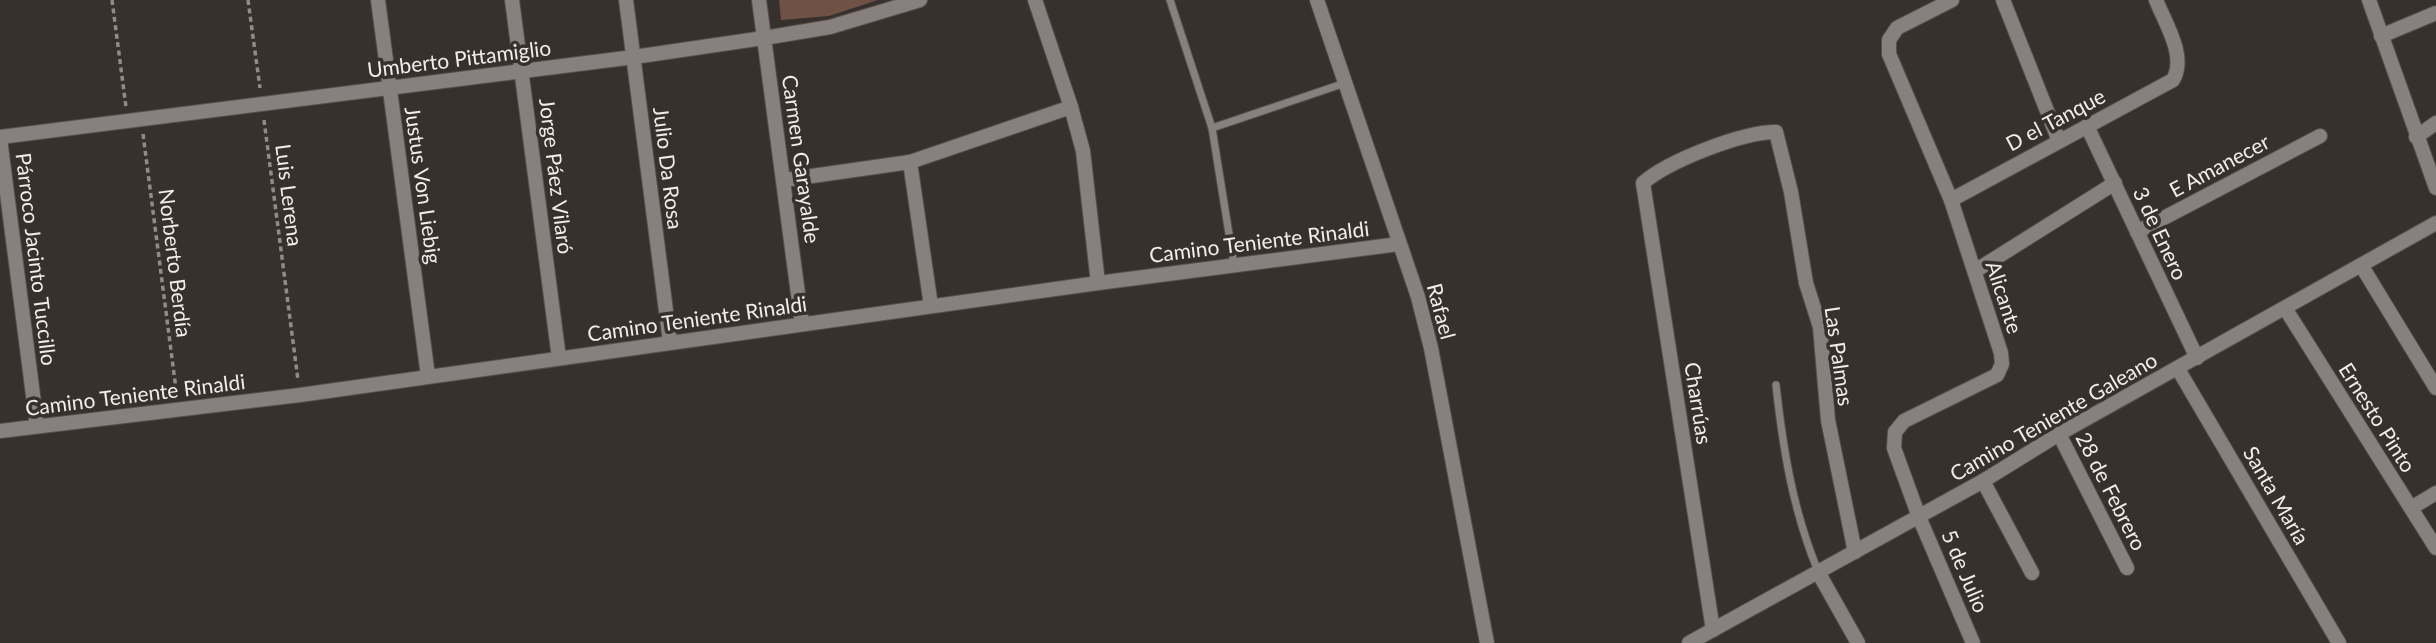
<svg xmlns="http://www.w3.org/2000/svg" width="2436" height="643" font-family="Lato,sans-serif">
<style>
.green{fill:#705146}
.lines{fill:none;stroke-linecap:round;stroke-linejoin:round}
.service-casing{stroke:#56504d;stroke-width:9}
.minor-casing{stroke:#56504d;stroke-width:16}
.path{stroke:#908b88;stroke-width:3.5;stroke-dasharray:5 3.5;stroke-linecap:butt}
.service{stroke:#88807e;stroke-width:7}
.minor{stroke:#88807e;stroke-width:14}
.labels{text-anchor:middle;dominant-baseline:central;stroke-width:7;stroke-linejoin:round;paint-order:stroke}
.street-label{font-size:21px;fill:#f1edeb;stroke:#37312e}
</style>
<rect width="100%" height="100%" fill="#37312e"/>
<path class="green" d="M779,0H878L829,16L781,20Z"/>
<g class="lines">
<defs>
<g id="service">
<path d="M1170,0L1212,128L1234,265"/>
<path d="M1212,128L1345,83"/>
<path d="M1776,385C1783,449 1793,511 1818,571"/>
</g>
<g id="minor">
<path d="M378,0L428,376"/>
<path d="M512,0L559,358"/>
<path d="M626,0L670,342"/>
<path d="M759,0L802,324"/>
<path d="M1035,0L1071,107L1083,151L1098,283"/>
<path d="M1317,0L1418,297L1431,348L1487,643"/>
<path d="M1952,0L1897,28L1889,40V54L1951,200L2001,353L2002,364L1997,375L1904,421L1895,432L1894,448L1919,517L1973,643"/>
<path d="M2003,0L2059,141"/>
<path d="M2369,0L2436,188"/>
<path d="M2381,36L2436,13"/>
<path d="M2087,126L2197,358"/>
<path d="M0,137L634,57L764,38L830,27L920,0"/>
<path d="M2416,137L2436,123"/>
<path d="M0,139L37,426"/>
<path d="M910,162L931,306"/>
<path d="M784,180L910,162L1071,107"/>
<path d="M1951,200L2173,80C2187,56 2165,23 2156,0"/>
<path d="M2137,232L2320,136"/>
<path d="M2361,265L2436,388"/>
<path d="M1975,271L2115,183"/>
<path d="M2285,308L2436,548"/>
<path d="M2178,369L2339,643"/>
<path d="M0,431L300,395L1098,283L1399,244"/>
<path d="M2059,434L2127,568"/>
<path d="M1983,481L2032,573"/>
<path d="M2411,508L2436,493"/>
<path d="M1818,572L1858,643"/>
<path d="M1713,630L1643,183C1668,161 1742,132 1776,132L1791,192L1806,283L1820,327L1828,420L1855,552"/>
<path d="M1689,643L1983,481L2059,434L2436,223"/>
</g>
</defs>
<use href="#service" class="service-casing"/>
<use href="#minor" class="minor-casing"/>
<g class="path">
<path d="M112,0L126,107"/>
<path d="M248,0L260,88"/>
<path d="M264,120L298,380"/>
<path d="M143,134L177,397"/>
</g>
<use href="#service" class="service"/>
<use href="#minor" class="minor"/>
</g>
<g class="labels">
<g class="street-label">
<text transform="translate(459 58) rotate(-7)">Umberto Pittamiglio</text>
<text transform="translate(2055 119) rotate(-28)">D el Tanque</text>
<text transform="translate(802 159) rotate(82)">Carmen Garayalde</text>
<text transform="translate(2219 165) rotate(-28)">E Amanecer</text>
<text transform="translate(669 168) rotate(83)">Julio Da Rosa</text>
<text transform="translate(557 176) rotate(83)">Jorge Páez Vilaró</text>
<text transform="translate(424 185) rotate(82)">Justus Von Liebig</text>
<text transform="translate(290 195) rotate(83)">Luis Lerena</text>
<text transform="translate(2161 233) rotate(65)">3 de Enero</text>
<text transform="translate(1259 241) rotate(-7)">Camino Teniente Rinaldi</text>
<text transform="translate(37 259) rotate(83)">Párroco Jacinto Tuccillo</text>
<text transform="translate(176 263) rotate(83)">Norberto Berdía</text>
<text transform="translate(2005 297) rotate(72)">Alicante</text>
<text transform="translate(1442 311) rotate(75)">Rafael</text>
<text transform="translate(697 318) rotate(-8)">Camino Teniente Rinaldi</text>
<text transform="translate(1840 356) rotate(82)">Las Palmas</text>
<text transform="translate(135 394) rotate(-7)">Camino Teniente Rinaldi</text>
<text transform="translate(1699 403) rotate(81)">Charrúas</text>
<text transform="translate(2053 416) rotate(-30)">Camino Teniente Galeano</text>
<text transform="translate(2378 417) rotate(58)">Ernesto Pinto</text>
<text transform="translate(2112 491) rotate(63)">28 de Febrero</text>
<text transform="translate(2277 495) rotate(60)">Santa María</text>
<text transform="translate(1966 571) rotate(67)">5 de Julio</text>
</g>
</g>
</svg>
